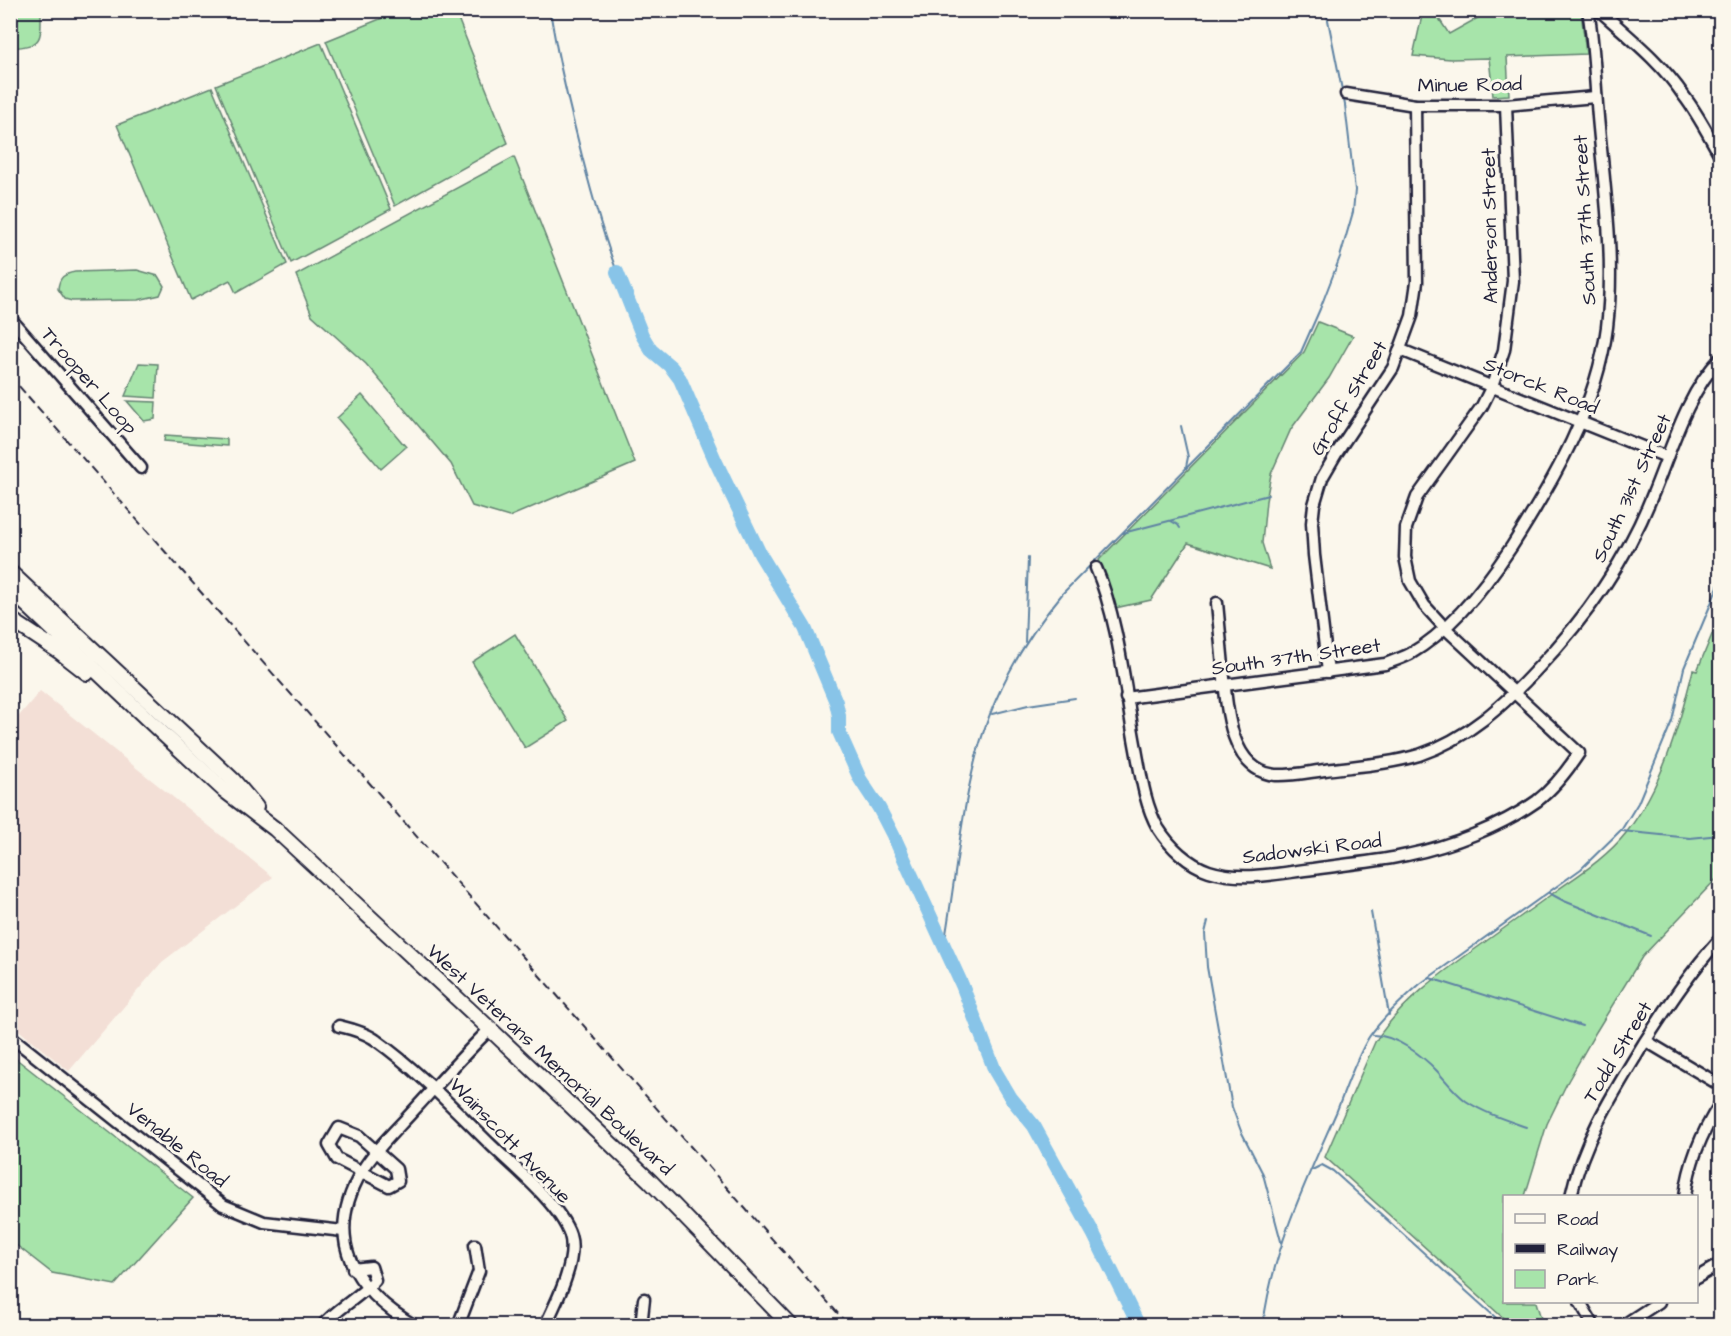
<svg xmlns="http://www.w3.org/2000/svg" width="1731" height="1336" font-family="'Architects Daughter',sans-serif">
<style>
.built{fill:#f3dfd6}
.green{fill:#a7e4aa;stroke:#648372;stroke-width:1.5}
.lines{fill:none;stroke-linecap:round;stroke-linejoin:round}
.stream{stroke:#5f83a3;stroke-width:2}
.river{stroke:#88c4e8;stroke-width:14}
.minor-casing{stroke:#22223b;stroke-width:15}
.major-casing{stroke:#22223b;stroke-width:18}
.minor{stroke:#fbf7ec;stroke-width:10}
.major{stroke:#fbf7ec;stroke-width:14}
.rail{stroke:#22223b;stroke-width:2;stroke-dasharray:9 4.5;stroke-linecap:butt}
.labels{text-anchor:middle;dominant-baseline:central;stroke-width:6;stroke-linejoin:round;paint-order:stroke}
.street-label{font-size:20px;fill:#22223b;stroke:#fbf7ec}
</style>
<rect width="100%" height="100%" fill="#fbf7ec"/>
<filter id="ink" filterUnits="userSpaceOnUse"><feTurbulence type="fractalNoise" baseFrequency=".0167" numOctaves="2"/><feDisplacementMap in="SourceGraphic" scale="12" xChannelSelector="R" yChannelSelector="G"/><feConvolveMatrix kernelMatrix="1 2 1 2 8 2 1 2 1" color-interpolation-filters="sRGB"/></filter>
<g filter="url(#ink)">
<path class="built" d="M40,691L273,877L162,962L69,1071L11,1024V715L19,716Z"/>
<g class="green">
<path d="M11,10L41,11C41,41 43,45 11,48Z"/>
<path d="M402,10L455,11L508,143L395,206L326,41Z"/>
<path d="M1423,11H1434L1449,34L1490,11H1581L1586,54L1507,57L1509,95L1493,96L1489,58L1451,59L1413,56Z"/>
<path d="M321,43L391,209L291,263L216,85Z"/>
<path d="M212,87L287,264L236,293L230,280L191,300L117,125Z"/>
<path d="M514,157L635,463L509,517L472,506L451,464L366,364L312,315L296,275Z"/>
<path d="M137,270L158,276L164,286L160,295L138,300L72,301L65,299L58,289C59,277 64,274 75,272Z"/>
<path d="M1318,322L1353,336L1329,378L1291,429L1271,474L1266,501L1262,543L1270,569L1188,543L1151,600L1115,608L1104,570L1099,560L1304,352Z"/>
<path d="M139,363L158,364L156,398L125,396Z"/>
<path d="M362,395L406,447L381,469L337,418Z"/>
<path d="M127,401L156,402L155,419L144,421Z"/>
<path d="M165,435L227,439V446L164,441Z"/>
<path d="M1720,615V875L1642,957L1596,1032L1568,1081L1547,1124L1525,1196H1504V1302H1536L1543,1325H1511L1325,1157L1375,1042C1401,1002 1440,974 1478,947C1504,928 1530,910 1556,891C1580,874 1607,857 1626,833C1662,787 1679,726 1693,670L1697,671Z"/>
<path d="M515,634L568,721L525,748L472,662Z"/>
<path d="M10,1054L193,1198L115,1285L52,1273L11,1241Z"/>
</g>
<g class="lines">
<g class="stream">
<path d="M550,10C557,55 567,97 578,140C589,185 601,229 617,272"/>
<path d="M1181,426L1188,457L1186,467"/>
<path d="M1716,470L1720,472"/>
<path d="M1171,521L1178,525L1180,528"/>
<path d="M1123,533L1268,495"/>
<path d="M1025,642L1028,558"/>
<path d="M992,714L1028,705L1075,698"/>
<path d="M1622,831L1690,838L1720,835"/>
<path d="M1549,893L1564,901L1651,936"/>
<path d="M1371,912L1389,1015"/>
<path d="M1208,921L1205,933L1207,967L1232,1107L1241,1131L1263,1174L1282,1245"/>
<path d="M944,946C955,883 960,819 976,757C992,696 1023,641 1063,593L1301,352L1320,309L1340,257L1353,212L1355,190L1345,105L1326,10"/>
<path d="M1430,978L1582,1026"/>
<path d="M1373,1035C1395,1035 1422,1055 1437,1071C1446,1081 1455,1093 1466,1101C1484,1113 1506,1120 1526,1127"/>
<path d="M1312,1170L1322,1165L1333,1171L1505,1326"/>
<path d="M1263,1326C1272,1251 1306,1181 1336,1113C1346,1088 1355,1060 1369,1037C1382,1018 1403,999 1420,984L1581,869L1622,829L1638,803L1672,721L1684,668L1720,582"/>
</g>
<path class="river" d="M617,272L642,335L651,350L671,367L680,379L715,460L760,554L805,628L836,702L839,716V732L860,779L879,808L896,841L962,985L995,1071L1011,1098L1034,1126L1093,1233L1139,1326"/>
<defs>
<g id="minor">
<path d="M1599,10C1629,37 1661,62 1684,96C1698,114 1709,136 1720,155"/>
<path d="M1346,94L1415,105H1506L1595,97"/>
<path d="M10,318L141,468"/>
<path d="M1401,350L1667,457"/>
<path d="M1096,568C1119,621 1125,692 1136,749C1141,776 1145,805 1158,828C1170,847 1188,864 1209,871C1243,882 1279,873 1313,869C1344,864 1377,862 1407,855C1451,846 1500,827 1537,801C1554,788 1567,771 1579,753L1445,628L1424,605L1410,581L1405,557L1406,528L1417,497L1482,406L1492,386L1504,350L1513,281L1506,105"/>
<path d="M1217,603C1219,624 1221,645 1223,666C1226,701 1228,770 1275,775C1291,776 1309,772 1325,770C1356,766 1389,764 1419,755C1467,739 1504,705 1538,668C1586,618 1626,561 1652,496C1671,451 1686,394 1720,359"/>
<path d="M1328,672L1314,555L1312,523L1314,505L1322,478L1336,454L1393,368L1412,316L1417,282L1415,105"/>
<path d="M1126,698L1385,664C1393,661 1402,658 1410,654C1450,631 1487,584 1512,546C1554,480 1597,406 1607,327C1615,261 1605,193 1599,128C1595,89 1595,49 1588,10"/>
<path d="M339,1026C352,1029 367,1033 377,1041C419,1071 455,1110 492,1146C515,1168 560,1205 570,1235C578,1260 556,1303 545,1326"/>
<path d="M10,1036L223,1205L264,1222L343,1231"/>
<path d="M1646,1041L1720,1085"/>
<path d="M339,1128L359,1136L396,1169L398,1181L389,1186L337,1159L329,1145Z"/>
<path d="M1571,1196C1583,1140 1614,1092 1644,1043C1668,1006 1690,972 1720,939"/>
<path d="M1685,1196C1689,1163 1702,1132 1720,1104"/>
<path d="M1696,1278L1720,1264"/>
<path d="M1580,1302L1594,1326"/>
<path d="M322,1326C337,1308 359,1298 375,1280L371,1267L353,1269"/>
<path d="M415,1326C354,1290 322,1239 362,1171C376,1148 397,1129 415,1109C440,1082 464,1054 490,1029"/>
<path d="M458,1326L479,1271L475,1245"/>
<path d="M641,1326L644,1299"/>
<path d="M1622,1326L1659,1302"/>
</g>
<g id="major">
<path d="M10,572L233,780L256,807"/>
<path d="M10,589L160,731L224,790L275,829L490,1029L650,1181L791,1326"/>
<path d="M10,619L60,652L87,673"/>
</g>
</defs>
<use href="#minor" class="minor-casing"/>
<use href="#major" class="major-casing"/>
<use href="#minor" class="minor"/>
<use href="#major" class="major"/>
<path class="rail" d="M10,376L849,1326"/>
</g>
</g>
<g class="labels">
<g class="street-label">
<text transform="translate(1470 85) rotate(-1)">Minue Road</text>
<text transform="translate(1585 220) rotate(-93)">South 37th Street</text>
<text transform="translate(1490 226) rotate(-91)">Anderson Street</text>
<text transform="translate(89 381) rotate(49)">Trooper Loop</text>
<text transform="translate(1541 386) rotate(22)">Storck Road</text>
<text transform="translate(1349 398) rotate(-59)">Groff Street</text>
<text transform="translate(1632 488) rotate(-65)">South 31st Street</text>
<text transform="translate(1296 657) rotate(-8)">South 37th Street</text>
<text transform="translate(1312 849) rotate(-7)">Sadowski Road</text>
<text transform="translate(1618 1052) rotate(-59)">Todd Street</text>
<text transform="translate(550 1060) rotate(43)">West Veterans Memorial Boulevard</text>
<text transform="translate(510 1141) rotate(46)">Wainscott Avenue</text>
<text transform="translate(177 1145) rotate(39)">Venable Road</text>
</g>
</g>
<rect width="1731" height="1336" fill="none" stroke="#fbf7ec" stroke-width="36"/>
<rect x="18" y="18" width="1695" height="1300" fill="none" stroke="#22223b" stroke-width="2" filter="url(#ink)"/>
<rect x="1503" y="1195" width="195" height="108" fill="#fbf7ec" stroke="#a4a2a5" stroke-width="1.5"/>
<rect x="1515" y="1214" width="30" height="9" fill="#fbf7ec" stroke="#a4a2a5" stroke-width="1.5"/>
<text x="1557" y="1225" font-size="18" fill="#22223b">Road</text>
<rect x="1515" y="1244" width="30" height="9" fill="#22223b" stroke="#a4a2a5" stroke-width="1.5"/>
<text x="1557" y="1255" font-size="18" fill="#22223b">Railway</text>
<rect x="1515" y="1270" width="30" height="18" fill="#a7e4aa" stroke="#a4a2a5" stroke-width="1.5"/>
<text x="1557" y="1285" font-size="18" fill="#22223b">Park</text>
</svg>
